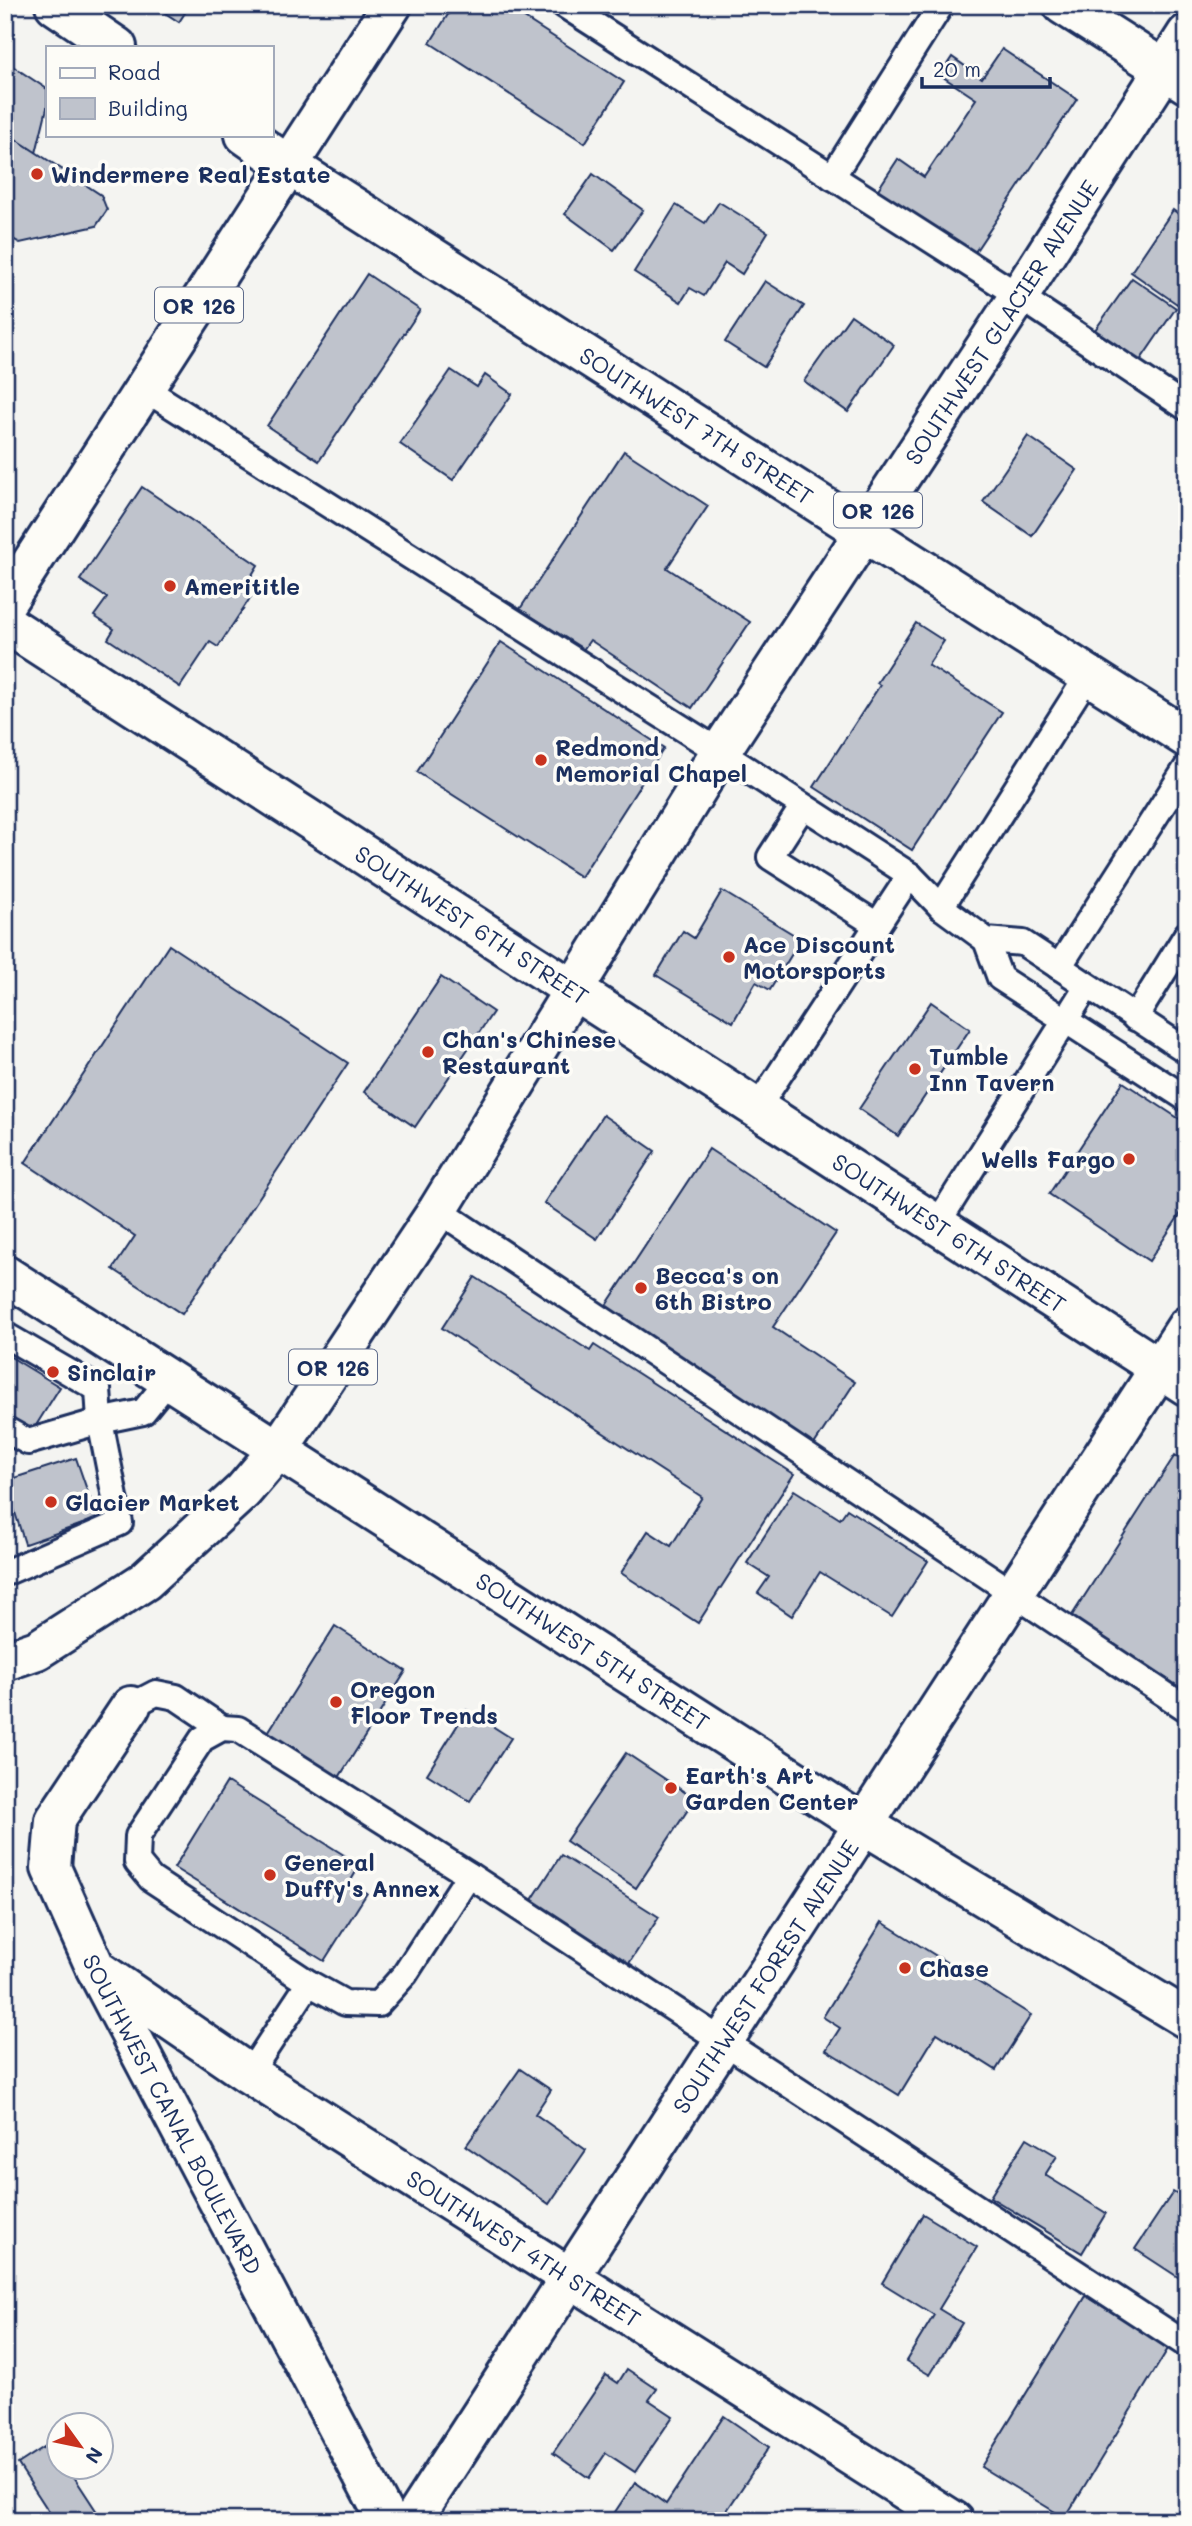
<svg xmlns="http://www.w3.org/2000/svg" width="1192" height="2526" font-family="Mali,sans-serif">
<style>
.building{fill:#bfc3cc;stroke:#1b2f5e;stroke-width:2}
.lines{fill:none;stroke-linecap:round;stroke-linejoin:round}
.service-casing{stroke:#1b2f5e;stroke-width:30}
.minor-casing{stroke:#1b2f5e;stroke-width:44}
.primary-casing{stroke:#1b2f5e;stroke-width:44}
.trunk-casing{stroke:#1b2f5e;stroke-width:44}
.service{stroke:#fdfcf7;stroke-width:24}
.minor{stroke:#fdfcf7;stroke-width:38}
.primary{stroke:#fdfcf7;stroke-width:38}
.trunk{stroke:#fdfcf7;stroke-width:38}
.poi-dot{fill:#c8321e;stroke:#fdfcf7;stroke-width:2.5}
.labels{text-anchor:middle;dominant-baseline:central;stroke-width:7;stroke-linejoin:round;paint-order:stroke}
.shield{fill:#fdfcf7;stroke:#5f6c8c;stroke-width:2}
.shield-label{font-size:21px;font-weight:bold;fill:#1b2f5e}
.poi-label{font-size:23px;font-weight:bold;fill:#1b2f5e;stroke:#fdfcf7;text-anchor:start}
.street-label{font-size:23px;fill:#1b2f5e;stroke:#fdfcf7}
</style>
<rect width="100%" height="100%" fill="#f4f4f1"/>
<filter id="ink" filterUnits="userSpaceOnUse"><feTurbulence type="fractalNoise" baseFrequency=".0143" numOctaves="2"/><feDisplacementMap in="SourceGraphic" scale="14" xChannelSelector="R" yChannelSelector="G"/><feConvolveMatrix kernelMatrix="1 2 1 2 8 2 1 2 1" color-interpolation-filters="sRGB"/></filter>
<g filter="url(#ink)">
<g class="building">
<path d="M153,5H190L179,22Z"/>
<path d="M454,5H504L624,82L585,143L430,43Z"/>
<path d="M1002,49L1077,99L969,261L873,197L898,159L924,177L976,99L940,75L952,57L982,78Z"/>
<path d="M14,67L47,89V108L36,153L5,132V109Z"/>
<path d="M5,132L101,195L107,210L96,226L20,243L5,235Z"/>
<path d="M593,174L643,210L614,250L565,214Z"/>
<path d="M719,202L768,232L742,274L725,263L704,296L690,288L681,302L634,272L676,205L705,223Z"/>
<path d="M1173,210L1187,220V291L1177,304L1131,272Z"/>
<path d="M367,274L420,310L319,461L267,426Z"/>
<path d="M1132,278L1176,308L1135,368L1090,337Z"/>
<path d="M765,281L804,306L764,367L725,342Z"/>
<path d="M851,315L894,345L848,412L804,381Z"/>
<path d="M451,370L477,387L485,375L512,394L453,480L400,444Z"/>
<path d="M1028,436L1077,470L1032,536L983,502Z"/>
<path d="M624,451L708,506L667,568L750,622L692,708L590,640L583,650L520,609Z"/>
<path d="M142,487L258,565L247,583L256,589L218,647L210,642L180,687L108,639L114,629L94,616L107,598L80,580Z"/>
<path d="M916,623L944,641L928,665L1002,712L912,850L814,787L880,685L877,683Z"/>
<path d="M501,642L664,748L581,877L417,772Z"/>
<path d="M722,891L801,939L770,990L756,982L733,1022L656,975L683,931L694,938Z"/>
<path d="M169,945L348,1063L182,1314L113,1269L135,1236L25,1163Z"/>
<path d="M441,977L493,1012L415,1127L364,1092Z"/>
<path d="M931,1002L970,1029L898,1136L859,1109Z"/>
<path d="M1123,1082L1187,1124V1204L1149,1261L1049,1194Z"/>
<path d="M603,1115L655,1151L597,1239L544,1203Z"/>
<path d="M709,1149L836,1233L773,1327L855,1382L813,1446L605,1307Z"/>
<path d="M475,1277L590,1351L594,1345L794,1474L698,1623L621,1573L648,1531L671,1546L702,1497L442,1328Z"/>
<path d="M9,1356L60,1387L30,1435L5,1420V1363Z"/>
<path d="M1175,1455L1187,1462V1692L1071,1617Z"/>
<path d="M76,1458L97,1519L25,1544L5,1481Z"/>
<path d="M794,1490L840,1519L847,1509L928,1561L892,1617L820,1572L792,1616L758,1593L769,1577L747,1563Z"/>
<path d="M335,1626L406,1671L338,1779L267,1734Z"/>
<path d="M467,1710L511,1738L470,1801L427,1774Z"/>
<path d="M626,1753L695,1799L636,1888L566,1841Z"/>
<path d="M227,1782L360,1865L350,1882L367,1893L324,1961L174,1868Z"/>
<path d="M561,1855L659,1917L628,1965L530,1903Z"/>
<path d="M882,1922L1031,2015L996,2070L937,2033L899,2095L826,2050L840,2028L823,2017Z"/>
<path d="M520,2069L551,2090L535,2114L586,2150L549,2204L466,2146Z"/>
<path d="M1027,2138L1057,2156L1045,2175L1106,2213L1082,2253L990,2197Z"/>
<path d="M1173,2192L1183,2198L1187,2193V2283L1135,2249Z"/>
<path d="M923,2214L977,2247L939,2309L962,2323L930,2375L906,2361L934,2315L882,2283Z"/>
<path d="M1086,2296L1169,2347L1065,2518L981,2467Z"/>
<path d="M627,2369L657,2389L649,2400L673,2416L635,2472L606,2453L589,2478L553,2453L606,2375L618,2383Z"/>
<path d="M724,2416L769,2447L720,2521H609L635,2482L666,2504Z"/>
<path d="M52,2442L60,2454V2466H67L99,2515L91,2521H55L18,2464Z"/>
</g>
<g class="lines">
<defs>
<g id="service">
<path d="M564,5L1019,296L1187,408"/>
<path d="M832,177L941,5"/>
<path d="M145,389L720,752L910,875L941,907L986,940L1023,943L1187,1051"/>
<path d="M803,806L770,857L877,925"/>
<path d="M941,907L1089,674"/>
<path d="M986,940L1000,978L1187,1099"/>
<path d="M1059,967L1187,767"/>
<path d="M1135,1018L1187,934"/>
<path d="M758,1107L910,875"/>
<path d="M438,1210L1187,1709"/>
<path d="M937,1224L1087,986"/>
<path d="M5,1335L98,1389L100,1421L143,1412L169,1380"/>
<path d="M5,1429L28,1442L100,1421L120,1523L5,1573"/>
<path d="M131,1706L156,1693L176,1697L222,1728"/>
<path d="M309,1983L345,2003L378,2004L405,1974L469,1875"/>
<path d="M249,2074L309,1983L151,1879L137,1862L138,1836L202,1739L222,1728L238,1729L469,1875L1187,2345"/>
</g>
<g id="minor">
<path d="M55,5L117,47"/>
<path d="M1063,5L1187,84"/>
<path id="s1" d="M245,135L288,165L1187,738"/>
<path id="s2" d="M131,1706L55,1820L51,1868L96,1969L387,2521"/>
<path id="s3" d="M96,1969L249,2074L954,2521"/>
<path id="s4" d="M412,2521L1187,1326"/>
</g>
<g id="primary">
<path id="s5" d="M5,623L1187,1386"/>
<path id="s6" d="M5,1275L863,1824L1187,2019"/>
</g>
<g id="trunk">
<path d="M5,604L392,5"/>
<path id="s7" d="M5,1661L37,1650L145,1581L243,1491L278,1450L438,1210L720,752L1019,296L1187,34"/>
</g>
</defs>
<use href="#service" class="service-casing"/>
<use href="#minor" class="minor-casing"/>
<use href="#primary" class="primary-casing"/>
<use href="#trunk" class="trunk-casing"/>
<use href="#service" class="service"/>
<use href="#minor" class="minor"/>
<use href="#primary" class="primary"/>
<use href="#trunk" class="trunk"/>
</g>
</g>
<g class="poi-dot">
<circle cx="37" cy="174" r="7"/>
<circle cx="170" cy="586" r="7"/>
<circle cx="541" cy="760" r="7"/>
<circle cx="729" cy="957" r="7"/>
<circle cx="428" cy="1052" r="7"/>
<circle cx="915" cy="1069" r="7"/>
<circle cx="1129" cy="1159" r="7"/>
<circle cx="641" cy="1288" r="7"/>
<circle cx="53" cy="1372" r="7"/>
<circle cx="51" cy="1502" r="7"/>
<circle cx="336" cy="1702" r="7"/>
<circle cx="671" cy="1788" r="7"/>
<circle cx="270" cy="1875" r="7"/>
<circle cx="905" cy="1968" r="7"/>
</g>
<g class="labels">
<g class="shield">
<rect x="155" y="287.5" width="88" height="35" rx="5"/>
<rect x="834" y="492.5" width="88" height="35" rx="5"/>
<rect x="289" y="1349.5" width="88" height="35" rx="5"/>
</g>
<g class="shield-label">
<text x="199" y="305">OR 126</text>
<text x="878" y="510">OR 126</text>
<text x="333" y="1367">OR 126</text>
</g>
<g class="poi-label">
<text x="51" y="174">Windermere Real Estate</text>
<text x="184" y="586">Amerititle</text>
<text x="555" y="747">Redmond<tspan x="555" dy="26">Memorial Chapel</tspan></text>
<text x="743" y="944">Ace Discount<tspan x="743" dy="26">Motorsports</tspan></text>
<text x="442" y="1039">Chan's Chinese<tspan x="442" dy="26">Restaurant</tspan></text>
<text x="929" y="1056">Tumble<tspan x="929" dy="26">Inn Tavern</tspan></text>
<text x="1115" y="1159" text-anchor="end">Wells Fargo</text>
<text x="655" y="1275">Becca's on<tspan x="655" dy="26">6th Bistro</tspan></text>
<text x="67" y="1372">Sinclair</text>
<text x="65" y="1502">Glacier Market</text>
<text x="350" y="1689">Oregon<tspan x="350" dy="26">Floor Trends</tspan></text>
<text x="685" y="1775">Earth's Art<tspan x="685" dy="26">Garden Center</tspan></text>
<text x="284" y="1862">General<tspan x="284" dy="26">Duffy's Annex</tspan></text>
<text x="919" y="1968">Chase</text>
</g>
<g class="street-label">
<text stroke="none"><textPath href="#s7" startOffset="1689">SOUTHWEST GLACIER AVENUE</textPath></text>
<text stroke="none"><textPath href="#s1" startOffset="537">SOUTHWEST 7TH STREET</textPath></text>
<text stroke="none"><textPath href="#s5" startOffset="556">SOUTHWEST 6TH STREET</textPath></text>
<text stroke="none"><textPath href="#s5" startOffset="1124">SOUTHWEST 6TH STREET</textPath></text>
<text stroke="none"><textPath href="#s6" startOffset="698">SOUTHWEST 5TH STREET</textPath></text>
<text stroke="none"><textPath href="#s4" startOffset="649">SOUTHWEST FOREST AVENUE</textPath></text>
<text stroke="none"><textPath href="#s2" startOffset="460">SOUTHWEST CANAL BOULEVARD</textPath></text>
<text stroke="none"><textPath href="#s3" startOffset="511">SOUTHWEST 4TH STREET</textPath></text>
</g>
</g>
<rect width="1192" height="2526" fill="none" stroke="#fdfcf7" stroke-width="28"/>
<rect x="14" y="14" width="1164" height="2498" fill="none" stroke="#1b2f5e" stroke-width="2.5" filter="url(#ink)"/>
<rect x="46" y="46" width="228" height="91" fill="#fdfcf7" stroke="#a3aaba" stroke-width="2"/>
<rect x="60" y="68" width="35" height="10" fill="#fdfcf7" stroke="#a3aaba" stroke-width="2"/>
<text x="108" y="80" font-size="21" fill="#1b2f5e">Road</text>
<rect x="60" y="98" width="35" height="21" fill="#bfc3cc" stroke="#a3aaba" stroke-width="2"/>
<text x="108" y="116" font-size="21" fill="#1b2f5e">Building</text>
<g transform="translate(80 2446) rotate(123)"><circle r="33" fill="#fdfcf7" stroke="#a3aaba" stroke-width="2"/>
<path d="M0-5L12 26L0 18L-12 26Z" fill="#c8321e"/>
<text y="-10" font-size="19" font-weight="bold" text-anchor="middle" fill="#1b2f5e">N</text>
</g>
<path d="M922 77v10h128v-10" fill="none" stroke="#1b2f5e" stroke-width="3.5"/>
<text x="933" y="77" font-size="21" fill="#1b2f5e" stroke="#fdfcf7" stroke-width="5" paint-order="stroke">20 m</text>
</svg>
